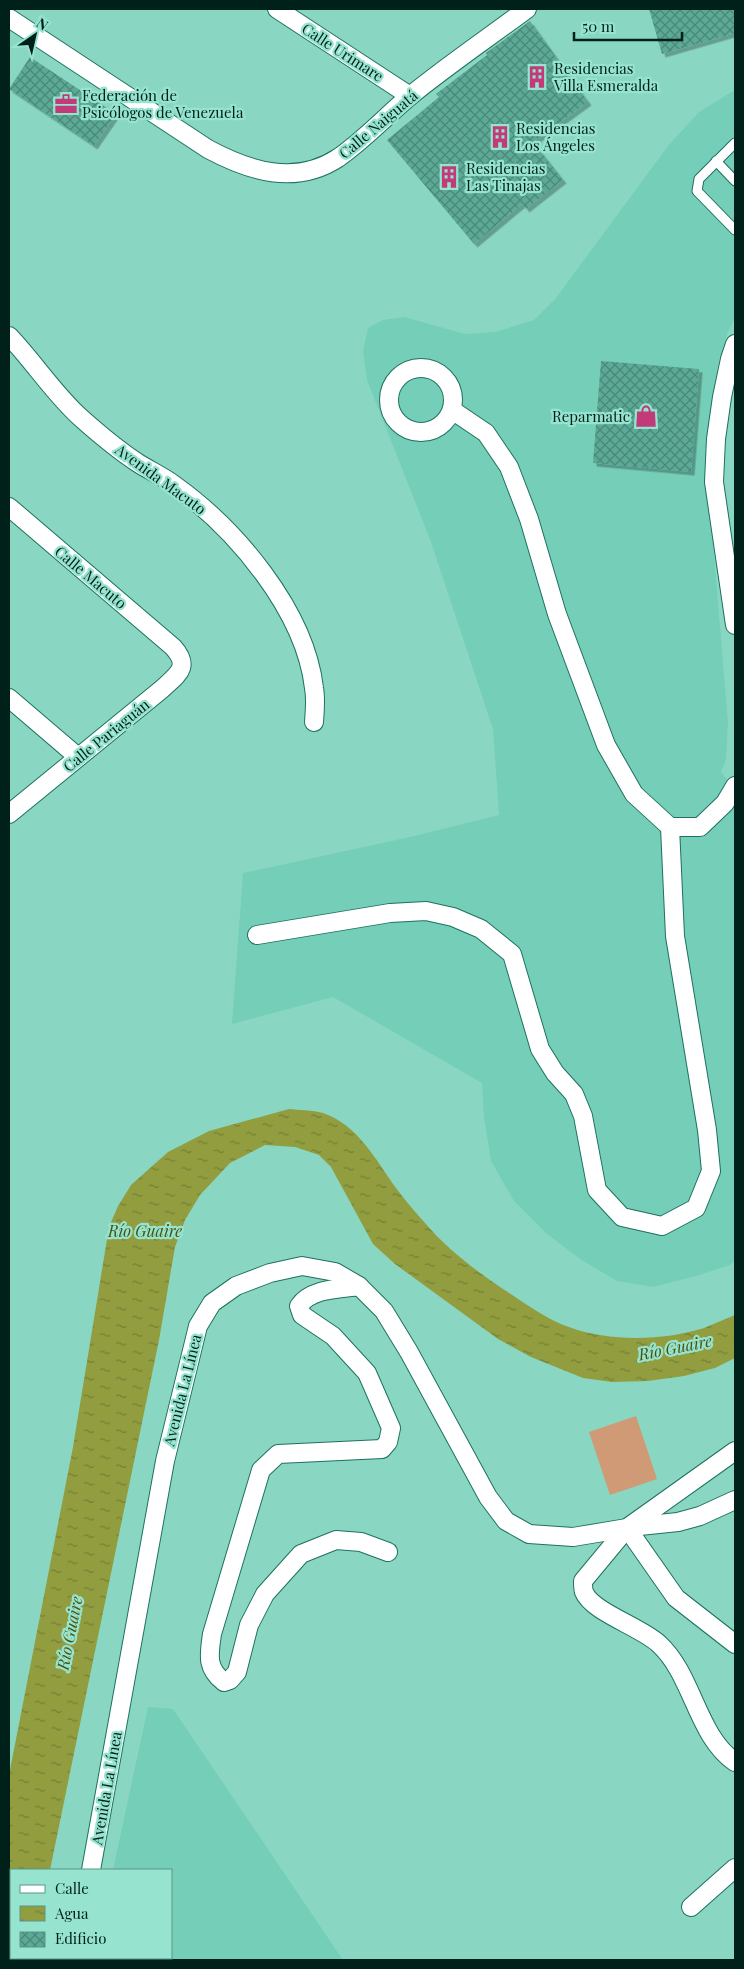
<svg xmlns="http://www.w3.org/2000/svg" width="744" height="1969" font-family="'Playfair Display',serif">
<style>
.built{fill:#75ceb8}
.garden{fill:#cf9a75}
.water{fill:url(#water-ripples)}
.building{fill:url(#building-cross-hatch);filter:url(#shadow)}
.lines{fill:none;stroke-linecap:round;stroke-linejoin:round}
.service-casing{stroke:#1d7160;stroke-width:11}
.minor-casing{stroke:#1d7160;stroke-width:20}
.service{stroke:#fff;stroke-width:9}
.minor{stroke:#fff;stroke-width:18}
.labels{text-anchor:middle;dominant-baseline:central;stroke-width:4.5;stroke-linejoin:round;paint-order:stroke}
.street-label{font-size:15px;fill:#00211a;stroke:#96e4d0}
.poi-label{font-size:15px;fill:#00211a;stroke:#96e4d0;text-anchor:start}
.water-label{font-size:16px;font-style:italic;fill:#4a510a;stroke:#96e4d0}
</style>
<defs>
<pattern id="water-ripples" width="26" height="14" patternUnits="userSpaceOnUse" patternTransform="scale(1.25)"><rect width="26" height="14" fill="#919d3f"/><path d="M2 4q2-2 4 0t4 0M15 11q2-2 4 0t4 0" fill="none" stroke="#748034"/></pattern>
<pattern id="building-cross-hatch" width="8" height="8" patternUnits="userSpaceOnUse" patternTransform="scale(1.25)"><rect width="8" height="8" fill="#5ca996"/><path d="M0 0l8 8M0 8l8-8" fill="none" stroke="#4a897a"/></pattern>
<filter id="shadow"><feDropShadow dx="3.5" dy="3.5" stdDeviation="0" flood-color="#0004"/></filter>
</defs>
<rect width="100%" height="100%" fill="#89d7c3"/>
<g class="built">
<path d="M735,90V317L728,332L719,360L712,399L710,452L711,517L728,723L726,760L721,772L735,789V1261L730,1265L696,1276L653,1287L617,1281L580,1259L546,1233L514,1201L491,1161L484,1117L482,1083L333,997L232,1024L243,873L410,837L499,815L493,729L431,542L367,380L363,351L368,328L383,320L404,317L465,334L495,332L534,320L556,298L668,146L699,112Z"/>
<path d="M148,1707L173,1709L343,1960H96V1958H171V1870H113Z"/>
</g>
<path class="garden" d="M636,1416L657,1479L610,1495L589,1432Z"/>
<path class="water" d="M289,1109C299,1110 312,1110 323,1113C358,1125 376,1160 396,1188C405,1200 415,1212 425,1223C447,1249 475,1270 503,1289C524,1302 545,1319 569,1327C610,1342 662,1341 704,1328C714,1324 725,1319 735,1315V1358L715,1368L684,1376L648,1381L612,1382L583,1378L531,1357L498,1339L395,1264L373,1244L331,1167L319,1155L295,1147L265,1145L230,1163L200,1195L185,1220L175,1247L159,1340L50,1870H11V1958H32L31,1960H9V1775L73,1447L109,1227L118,1206L131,1185L168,1152L209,1131Z"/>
<g class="building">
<path d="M649,9H735V33L662,54Z"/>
<path d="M530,21L588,102L533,142L563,180L526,209L522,204L474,244L387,140L439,97L436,94L487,55L486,53Z"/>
<path d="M30,57L116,114L94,146L9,89Z"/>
<path d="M601,361L699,369L691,472L593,463Z"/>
</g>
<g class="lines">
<defs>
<g id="service">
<path d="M735,143L699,179L697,191L735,230"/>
<path d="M716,161L735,181"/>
</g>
<g id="minor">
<path d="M277,9L410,96"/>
<path d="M9,18L208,149C249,171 295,186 338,158C364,140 386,116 410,96C448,65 488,38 527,9"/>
<path d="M9,336C34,362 54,394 81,418C99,434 118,450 138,463C149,470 162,476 173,484C235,528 305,610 314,688C316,699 315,710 314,722"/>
<path d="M735,344L730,359L722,397L716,439L714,482L735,625"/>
<circle cx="421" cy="400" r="32"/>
<path d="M9,507L173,647C191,667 178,674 162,689L9,814"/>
<path d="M9,698L78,757"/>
<path d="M670,827H700L725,803L735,786"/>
<path d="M257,935L390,913L426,911L453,917L481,929L512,954L540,1049L555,1073L574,1094L583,1116L597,1190L622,1217L662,1226L696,1208L711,1171L707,1130L675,936L670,827L634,794L606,745L557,614L529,519L509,467L486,433L452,410"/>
<path d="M359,1286C340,1289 311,1288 299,1306L302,1315L333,1336L367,1373L391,1428L388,1442L382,1449L278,1454L261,1470L212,1634C209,1655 206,1668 224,1682L230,1680L237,1672L249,1625L265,1594L301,1554L336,1540L361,1542L388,1552"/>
<path d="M630,1527L678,1522L700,1516L735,1500"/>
<path d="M627,1528L583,1581C583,1584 583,1589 584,1592C592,1612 641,1627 659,1644C693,1675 697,1736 735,1762"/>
<path d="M627,1528L676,1598L735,1644"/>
<path d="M91,1870L165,1461L198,1326L212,1303L236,1286L270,1273L302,1266L335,1272L359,1286L384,1311L409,1352L488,1497L506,1521L529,1534L573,1537L627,1528L735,1451"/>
<path d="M691,1907L735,1868"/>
<path d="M74,1960L75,1958"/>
</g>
</defs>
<use href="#service" class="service-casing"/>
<use href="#minor" class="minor-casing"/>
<use href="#service" class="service"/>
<use href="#minor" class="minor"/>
</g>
<defs>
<symbol id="building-bare" viewBox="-9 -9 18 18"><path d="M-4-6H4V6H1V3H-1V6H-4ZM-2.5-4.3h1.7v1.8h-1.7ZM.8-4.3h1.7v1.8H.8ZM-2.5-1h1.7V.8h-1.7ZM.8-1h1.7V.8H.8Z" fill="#c23a79" stroke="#96e4d0" stroke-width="2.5" paint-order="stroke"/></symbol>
<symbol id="office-bare" viewBox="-9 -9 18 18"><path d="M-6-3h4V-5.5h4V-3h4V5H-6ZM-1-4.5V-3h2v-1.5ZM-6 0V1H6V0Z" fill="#c23a79" stroke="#96e4d0" stroke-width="2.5" paint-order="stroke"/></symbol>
<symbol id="shop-bare" viewBox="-9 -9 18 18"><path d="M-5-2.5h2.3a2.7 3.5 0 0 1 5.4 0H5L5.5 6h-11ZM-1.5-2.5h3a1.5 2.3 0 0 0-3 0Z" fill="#c23a79" stroke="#96e4d0" stroke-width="2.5" paint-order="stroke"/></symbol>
</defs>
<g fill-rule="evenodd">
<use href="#building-bare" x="521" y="61" width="32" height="32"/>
<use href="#office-bare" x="50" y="88" width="32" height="32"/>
<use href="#building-bare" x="484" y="121" width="32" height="32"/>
<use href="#building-bare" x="433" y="161" width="32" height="32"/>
<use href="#shop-bare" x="630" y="400" width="32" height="32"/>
</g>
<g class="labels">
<g class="street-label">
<text transform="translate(343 52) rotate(33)">Calle Urimare</text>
<text transform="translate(378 124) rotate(-40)">Calle Naiguatá</text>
<text transform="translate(161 479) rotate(36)">Avenida Macuto</text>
<text transform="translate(91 577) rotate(40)">Calle Macuto</text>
<text transform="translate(106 735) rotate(-39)">Calle Pariaguán</text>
<text transform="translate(182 1390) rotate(-76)">Avenida La Línea</text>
<text transform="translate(106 1788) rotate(-80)">Avenida La Línea</text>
</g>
<g class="poi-label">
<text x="554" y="68">Residencias<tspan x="554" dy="17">Villa Esmeralda</tspan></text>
<text x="82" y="95">Federación de<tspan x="82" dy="17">Psicólogos de Venezuela</tspan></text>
<text x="516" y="128">Residencias<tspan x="516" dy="17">Los Ángeles</tspan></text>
<text x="466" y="168">Residencias<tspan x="466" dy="17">Las Tinajas</tspan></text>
<text x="630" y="416" text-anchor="end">Reparmatic</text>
</g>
<g class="water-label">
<text x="145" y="1230">Río Guaire</text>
<text transform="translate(675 1347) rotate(-11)">Río Guaire</text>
<text transform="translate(69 1633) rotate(-79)">Río Guaire</text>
</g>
</g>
<rect width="744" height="1969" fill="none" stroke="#00211a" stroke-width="20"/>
<rect x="10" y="1869" width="162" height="90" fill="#96e4d0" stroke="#5a9687"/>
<rect x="20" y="1885" width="25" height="8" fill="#ffffff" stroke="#5a9687"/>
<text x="55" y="1894" font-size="15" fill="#00211a">Calle</text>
<rect x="20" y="1906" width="25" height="15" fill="url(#water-ripples)" stroke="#5a9687"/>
<text x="55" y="1919" font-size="15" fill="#00211a">Agua</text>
<rect x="20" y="1932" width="25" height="15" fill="url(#building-cross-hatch)" stroke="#5a9687"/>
<text x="55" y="1944" font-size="15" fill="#00211a">Edificio</text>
<g transform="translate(35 35) rotate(34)" stroke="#96e4d0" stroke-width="4" paint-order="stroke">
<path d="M0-4L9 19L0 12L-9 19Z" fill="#00211a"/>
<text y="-8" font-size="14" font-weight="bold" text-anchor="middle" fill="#00211a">N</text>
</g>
<path d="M574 32v8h108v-8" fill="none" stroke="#00211a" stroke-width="2.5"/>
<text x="582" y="32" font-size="15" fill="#00211a" stroke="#96e4d0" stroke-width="4" paint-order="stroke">50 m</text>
</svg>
